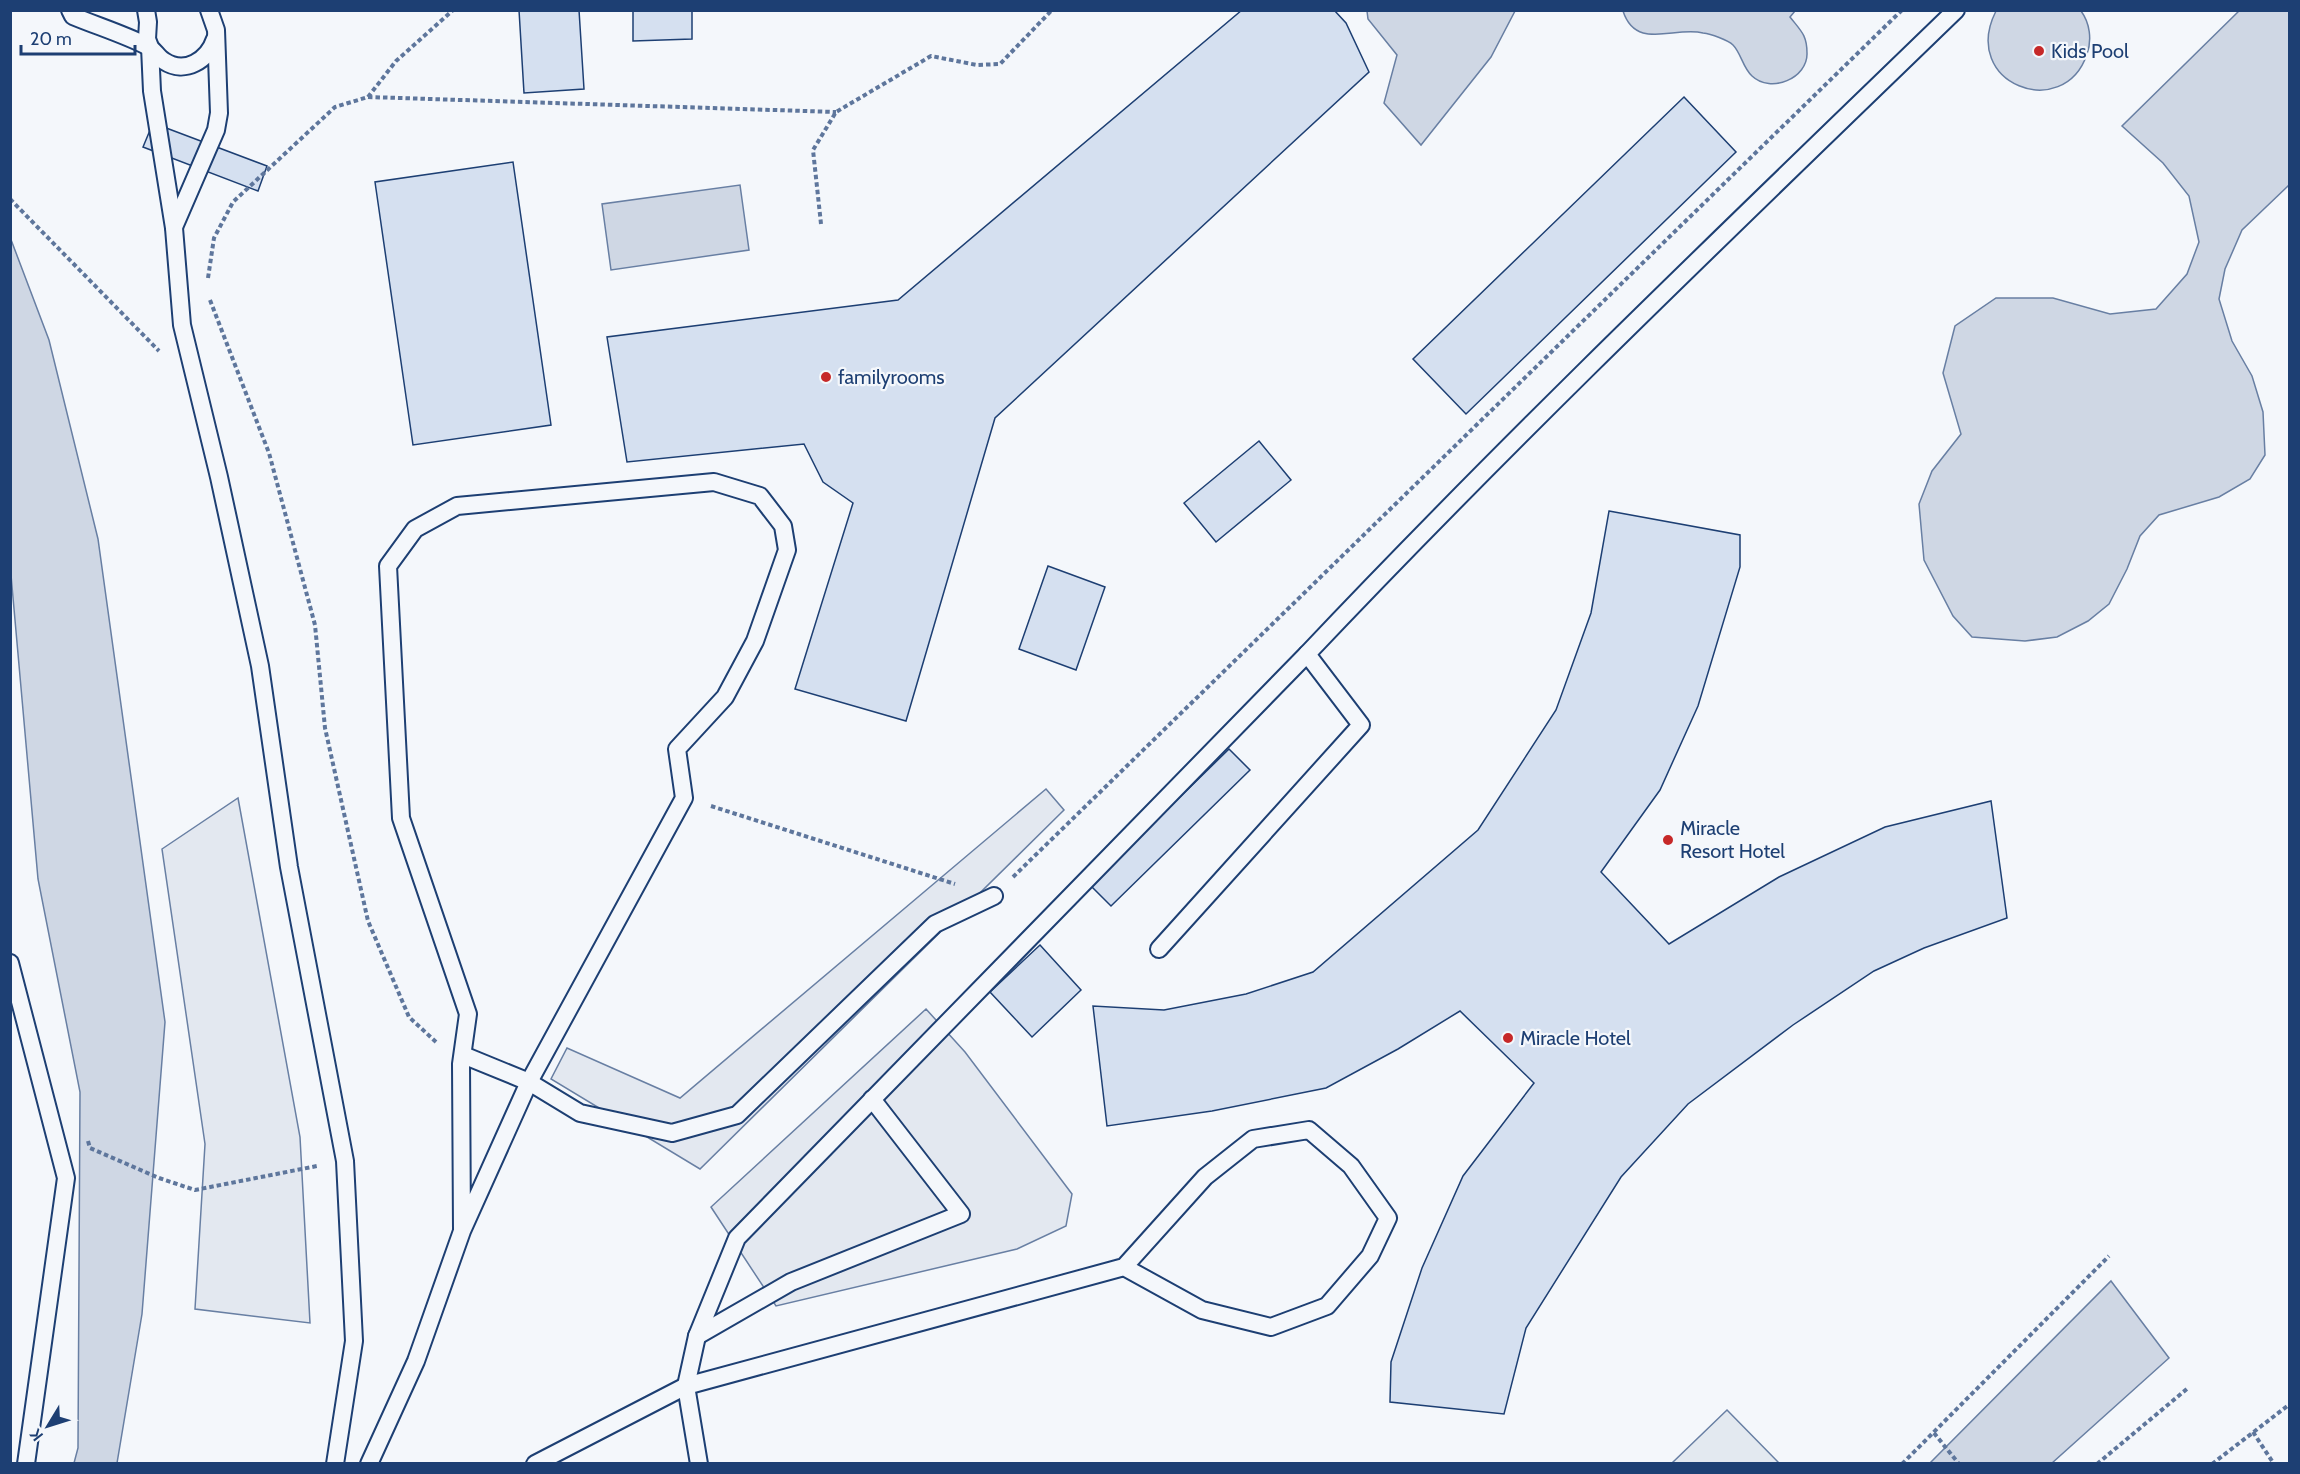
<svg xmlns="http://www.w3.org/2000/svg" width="2300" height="1474" font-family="Cabin,sans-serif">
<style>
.green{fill:#e3e9f0;stroke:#687fa3;stroke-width:1.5}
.parking{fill:#e3e8f0;stroke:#687fa3;stroke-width:1.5}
.water{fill:#cfd7e4;stroke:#687fa3;stroke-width:1.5}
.building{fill:#d5e0f0;stroke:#1d3f73;stroke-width:1.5}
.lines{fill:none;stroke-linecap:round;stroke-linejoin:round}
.lane-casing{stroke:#1d3f73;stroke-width:20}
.path{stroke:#5e769c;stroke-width:4;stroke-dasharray:4.5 3;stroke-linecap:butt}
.lane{stroke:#f4f7fb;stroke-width:16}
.poi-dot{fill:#c62828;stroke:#f4f7fb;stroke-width:2}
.labels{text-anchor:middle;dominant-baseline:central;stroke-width:4.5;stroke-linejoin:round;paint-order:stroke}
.poi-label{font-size:20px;fill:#1d3f73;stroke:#f4f7fb;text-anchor:start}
</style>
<rect width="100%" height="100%" fill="#f4f7fb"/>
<path class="green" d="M1727,1410L1779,1463H1672Z"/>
<g class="parking">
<path d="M1046,789L1064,810L700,1169L551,1079L567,1048L680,1098Z"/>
<path d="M238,798L300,1137L310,1323L195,1309L205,1144L162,849Z"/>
<path d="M926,1009L965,1052L1072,1194L1066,1226L1017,1249L776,1306L711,1207Z"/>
</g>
<g class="water">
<path d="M2240,10L2289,11V185L2242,230L2225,269L2219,299L2232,341L2252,376L2263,412L2265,455L2250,479L2219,497L2159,515L2140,536L2127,569L2109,604L2088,621L2057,637L2025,641L1972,637L1953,616L1924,560L1919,504L1932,471L1961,434L1943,373L1955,326L1996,298H2053L2110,314L2156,309L2187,274L2199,242L2189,196L2163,163L2122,126Z"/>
<path d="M1367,11V10L1515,11L1491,57L1421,145L1384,103L1397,55L1368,19Z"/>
<path d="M1623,11H1795L1790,17C1801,31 1807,35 1807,53C1808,78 1771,94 1752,76C1743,68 1741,53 1733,45C1728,40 1711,34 1703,33C1674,26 1636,51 1623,11Z"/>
<path d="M1996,11H2081C2090,23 2092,40 2087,54C2064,123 1959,84 1996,11Z"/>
<path d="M740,185L749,250L611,270L602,204Z"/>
<path d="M10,237L49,340L98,539L165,1022L142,1314L117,1463H74L78,1448L80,1092L38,879L11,575Z"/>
<path d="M2111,1281L2169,1358L2052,1463H1930Z"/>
</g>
<g class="building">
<path d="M519,10H579L584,89L524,93Z"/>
<path d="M633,10H692V39L633,41Z"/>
<path d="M1242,10H1334L1346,23L1369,72L995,418L906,721L795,689L853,503L823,482L804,444L627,462L607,337L898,300Z"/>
<path d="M1684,97L1736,152L1466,414L1413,359Z"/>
<path d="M153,123L267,166L258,191L143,147Z"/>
<path d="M513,162L551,425L413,445L375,182Z"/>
<path d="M1259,441L1291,480L1216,542L1184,503Z"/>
<path d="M1609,511L1740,535V567L1698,706L1660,790L1601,872L1669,944L1779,877L1885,827L1991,801L2007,918L1924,948L1874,971L1793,1025L1688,1104L1621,1177L1526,1328L1504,1414L1390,1402L1391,1362L1422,1268L1463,1176L1534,1083L1460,1011L1398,1049L1326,1088L1212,1111L1107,1126L1093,1006L1164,1010L1246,994L1313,972L1478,830L1556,710L1591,613Z"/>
<path d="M1048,566L1105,587L1076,670L1019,649Z"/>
<path d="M1229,749L1250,770L1111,906L1090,885Z"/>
<path d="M1040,945L1081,990L1032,1037L990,992Z"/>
</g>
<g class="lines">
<defs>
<g id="lane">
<path d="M70,10L73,16C97,26 123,34 147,46C154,49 157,57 164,61C185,75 208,60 215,39"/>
<path d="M146,10L148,22L147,39L150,47L152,91L174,228L182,325L219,477L260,666L289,867L345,1161L354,1341L335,1464"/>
<path d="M174,227L216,130L219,113L216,30L209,10"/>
<path d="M1307,654C1516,433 1737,222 1956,10"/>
<path d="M10,963L66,1178L26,1464"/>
<path d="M463,1055L529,1082L580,1113L672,1133L737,1115L935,924L994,896"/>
<path d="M697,1336L791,1282L961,1214L872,1099"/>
<path d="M369,1464L416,1361L462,1231L529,1082L684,798L677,749L725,697L755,641L787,550L783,526L760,496L714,482L457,506L415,529L388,566L401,818L468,1014L461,1064L462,1231"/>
<path d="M535,1464L686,1386L1124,1267L1205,1177L1253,1139L1309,1130L1351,1166L1388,1218L1370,1256L1327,1306L1271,1327L1202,1310L1124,1267"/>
<path d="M699,1464L686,1386L697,1336L737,1238L1307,654L1361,725L1159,949"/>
</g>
</defs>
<use href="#lane" class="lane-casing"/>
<g class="path">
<path d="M368,97L396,61L453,10"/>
<path d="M10,199L159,351"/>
<path d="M821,224L813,150L836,112L931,56L977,65L1000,64L1052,10"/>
<path d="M208,278L214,238L233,202L335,107L368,97L836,112"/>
<path d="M210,300L269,453L315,625L325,728L368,921L409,1017L436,1042"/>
<path d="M711,806L955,884"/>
<path d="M1013,877L1902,10"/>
<path d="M88,1141L90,1148L159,1178L195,1190L317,1166"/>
<path d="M2253,1432L2274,1464"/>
<path d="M1934,1433L1959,1464"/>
<path d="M1902,1464L2109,1256"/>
<path d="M2097,1464L2188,1388"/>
<path d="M2212,1464L2290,1404"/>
</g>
<use href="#lane" class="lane"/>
</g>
<g class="poi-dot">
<circle cx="2039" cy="51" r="6"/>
<circle cx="826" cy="377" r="6"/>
<circle cx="1668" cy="840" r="6"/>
<circle cx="1508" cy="1038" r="6"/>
</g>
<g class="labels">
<g class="poi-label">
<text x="2051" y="51">Kids Pool</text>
<text x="838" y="377">familyrooms</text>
<text x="1680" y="828">Miracle<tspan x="1680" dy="23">Resort Hotel</tspan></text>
<text x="1520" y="1038">Miracle Hotel</text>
</g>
</g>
<rect width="2300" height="1474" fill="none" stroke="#1d3f73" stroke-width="24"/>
<g transform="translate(48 1426) rotate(232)" stroke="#f4f7fb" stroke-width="4.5" paint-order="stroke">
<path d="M0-4.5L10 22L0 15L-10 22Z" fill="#1d3f73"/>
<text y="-9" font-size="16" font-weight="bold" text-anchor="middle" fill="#1d3f73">K</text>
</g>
<path d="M21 45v9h114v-9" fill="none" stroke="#1d3f73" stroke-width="3"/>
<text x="30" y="45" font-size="18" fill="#1d3f73" stroke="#f4f7fb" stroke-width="4.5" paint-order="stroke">20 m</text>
</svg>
